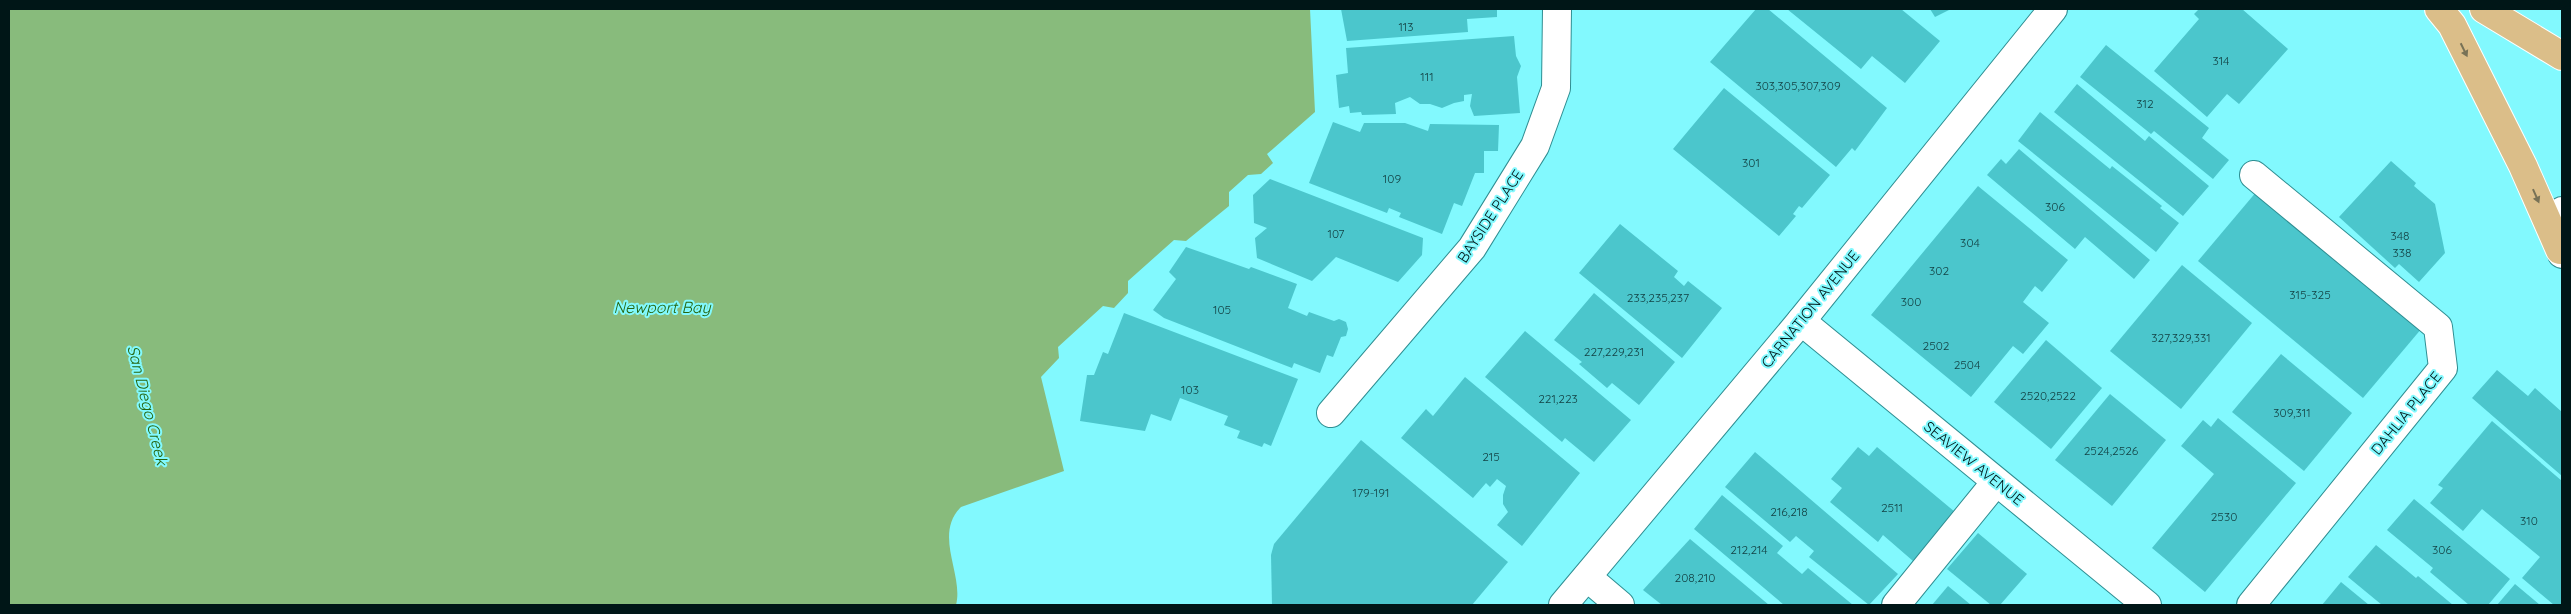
<svg xmlns="http://www.w3.org/2000/svg" width="2571" height="614" font-family="Quicksand,sans-serif">
<style>
.water{fill:#88bb7c}
.building{fill:#4bc6cc}
.lines{fill:none;stroke-linecap:round;stroke-linejoin:round}
.minor-casing{stroke:#2f8e92;stroke-width:30}
.major-casing{stroke:#fff;stroke-width:30}
.minor{stroke:#fff;stroke-width:28}
.major{stroke:#dbbe89;stroke-width:28}
.oneway{fill:#787256}
.labels{text-anchor:middle;dominant-baseline:central;stroke-width:4;stroke-linejoin:round;paint-order:stroke}
.number-label{font-size:12px;fill:#134244}
.street-label{font-size:15px;fill:#001617;stroke:#82f9fe}
.water-label{font-size:16px;font-style:italic;fill:#25650f;stroke:#82f9fe}
</style>
<rect width="100%" height="100%" fill="#82f9fe"/>
<path class="water" d="M9,9H1310L1315,112L1267,154L1273,163L1261,174L1248,175L1229,192V206L1186,241L1174,240L1128,281V293L1114,308L1103,306L1058,347L1059,358L1041,377L1064,471L961,507C933,535 964,574 956,605H9Z"/>
<g class="building">
<path d="M1341,9H1497V17L1467,19L1468,32L1347,41Z"/>
<path d="M1756,9H1768L1887,108L1855,151L1852,148L1836,167L1710,62Z"/>
<path d="M1787,9H1901L1940,41L1905,83L1872,56L1861,69Z"/>
<path d="M1930,9H1951L1935,17Z"/>
<path d="M2199,9H2242L2288,49L2239,104L2227,94L2207,117L2154,71L2199,19L2194,14Z"/>
<path d="M1514,36L1516,56L1521,66L1517,77L1520,113L1474,116L1470,106L1472,94L1464,95V101L1454,103L1442,108L1430,104H1420L1410,97L1395,103L1396,114L1362,115L1361,112L1350,113L1349,106L1339,108L1336,75L1348,73L1346,48Z"/>
<path d="M2106,45L2209,128L2202,138L2229,160L2213,179L2154,131L2151,134L2080,77Z"/>
<path d="M2077,84L2145,141L2149,136L2209,186L2183,216L2054,112Z"/>
<path d="M1724,88L1830,175L1802,208L1799,206L1793,214L1796,216L1779,236L1673,149Z"/>
<path d="M2040,112L2110,169L2112,166L2162,206L2160,208L2179,223L2156,252L2018,141Z"/>
<path d="M1333,122L1360,132L1364,123H1405L1428,131L1430,124L1499,125L1498,151H1484V173H1475L1462,206L1454,203L1442,234L1399,217L1401,213L1389,208L1387,213L1309,183Z"/>
<path d="M2019,149L2150,260L2134,279L2085,237L2075,249L1987,175L2001,159L2006,164Z"/>
<path d="M2391,161L2416,183L2414,186L2435,204L2445,253L2419,282L2399,264L2395,268L2339,217Z"/>
<path d="M1270,179L1423,238L1422,255L1398,282L1336,257L1312,281L1257,258L1255,238L1267,228L1254,223L1253,195Z"/>
<path d="M1978,186L2068,260L2042,292L2035,286L2023,302L2049,323L2023,354L2013,346L1971,397L1871,315Z"/>
<path d="M2257,191L2422,328L2363,398L2198,261Z"/>
<path d="M1620,224L1678,271L1674,277L1684,286L1688,281L1722,308L1682,358L1579,273Z"/>
<path d="M1186,247L1249,269L1251,267L1297,284L1288,308L1307,316L1309,312L1334,321L1339,319L1346,322L1348,329L1346,336L1341,337L1333,357L1327,355L1320,373L1294,363L1292,368L1164,318L1153,310L1176,279L1169,272Z"/>
<path d="M2182,265L2252,323L2181,409L2110,351Z"/>
<path d="M1594,293L1675,362L1639,405L1612,383L1607,388L1579,364L1582,362L1554,340Z"/>
<path d="M1124,313L1298,379L1271,446L1264,443L1262,447L1237,438L1240,431L1224,425L1228,416L1180,398L1171,421L1151,414L1145,431L1080,421L1087,375H1094L1103,352L1108,354Z"/>
<path d="M1525,331L1631,420L1594,462L1565,438L1562,442L1485,377Z"/>
<path d="M2046,340L2102,388L2051,449L1994,402Z"/>
<path d="M2281,354L2352,413L2304,471L2232,412Z"/>
<path d="M2497,370L2528,396L2535,388L2562,412V476L2472,398Z"/>
<path d="M1465,377L1580,473L1522,546L1497,525L1508,512L1503,504V495L1506,486L1497,479L1490,487L1486,483L1473,498L1401,438L1426,409L1433,416Z"/>
<path d="M2110,394L2166,440L2112,506L2055,460Z"/>
<path d="M2218,418L2296,483L2205,592L2152,548L2214,474L2181,446L2203,420L2211,427Z"/>
<path d="M2492,421L2562,481V605H2554L2522,578L2540,557L2482,509L2463,531L2430,503L2443,488L2438,485Z"/>
<path d="M1361,440L1508,562L1472,605H1272L1271,555L1274,544Z"/>
<path d="M1858,447L1869,456L1877,447L1955,512L1913,561L1883,535L1878,542L1830,502L1842,488L1831,479Z"/>
<path d="M1755,452L1898,574L1869,605L1809,557L1814,551L1796,536L1790,542L1725,487Z"/>
<path d="M1722,495L1783,546L1777,553L1802,574L1808,568L1853,605H1784L1694,529Z"/>
<path d="M2414,499L2510,579L2488,605H2469L2430,572L2433,568L2387,530Z"/>
<path d="M1978,533L2027,574L2000,605H1991L1947,569Z"/>
<path d="M1690,539L1769,605H1662L1643,590Z"/>
<path d="M2376,545L2416,578L2418,576L2453,605H2382L2348,577Z"/>
<path d="M2341,582L2369,605H2322Z"/>
<path d="M2515,584L2540,605H2497Z"/>
<path d="M1948,586L1971,605H1932Z"/>
</g>
<g class="lines">
<defs>
<g id="minor">
<path d="M2562,254L2559,224L2562,211"/>
<path d="M1801,321L2147,605"/>
<path d="M1331,413L1472,248L1535,146L1556,88L1557,9"/>
<path d="M1587,577L1620,605"/>
<path d="M1563,605L1801,321L2053,9"/>
<path d="M1896,605L1996,482"/>
<path d="M2251,605L2443,368L2438,327L2254,175"/>
</g>
<g id="major">
<path d="M2439,9L2452,25L2523,166L2560,250"/>
<path d="M2484,9L2562,56"/>
</g>
</defs>
<use href="#minor" class="minor-casing"/>
<use href="#major" class="major-casing"/>
<use href="#minor" class="minor"/>
<use href="#major" class="major"/>
</g>
<defs><path id="oneway-solid" d="M-6-.8H1V-3.2L6.5 0L1 3.2V.8H-6Z" transform="scale(1.25)"/></defs>
<g class="oneway">
<use href="#oneway-solid" transform="translate(2464 50) rotate(64)"/>
<use href="#oneway-solid" transform="translate(2536 196) rotate(66)"/>
</g>
<g class="labels">
<g class="number-label">
<text x="1406" y="26">113</text>
<text x="2221" y="60">314</text>
<text x="1427" y="76">111</text>
<text x="1798" y="85">303,305,307,309</text>
<text x="2145" y="103">312</text>
<text x="1751" y="162">301</text>
<text x="1392" y="178">109</text>
<text x="2055" y="206">306</text>
<text x="1336" y="233">107</text>
<text x="2400" y="235">348</text>
<text x="1970" y="242">304</text>
<text x="2402" y="252">338</text>
<text x="1939" y="270">302</text>
<text x="2310" y="294">315-325</text>
<text x="1658" y="297">233,235,237</text>
<text x="1911" y="301">300</text>
<text x="1222" y="309">105</text>
<text x="2181" y="337">327,329,331</text>
<text x="1936" y="345">2502</text>
<text x="1614" y="351">227,229,231</text>
<text x="1967" y="364">2504</text>
<text x="1190" y="389">103</text>
<text x="2048" y="395">2520,2522</text>
<text x="1558" y="398">221,223</text>
<text x="2292" y="412">309,311</text>
<text x="2111" y="450">2524,2526</text>
<text x="1491" y="456">215</text>
<text x="1371" y="492">179-191</text>
<text x="1892" y="507">2511</text>
<text x="1789" y="511">216,218</text>
<text x="2224" y="516">2530</text>
<text x="2529" y="520">310</text>
<text x="1749" y="549">212,214</text>
<text x="2442" y="549">306</text>
<text x="1695" y="577">208,210</text>
</g>
<g class="street-label">
<text transform="translate(1490 216) rotate(-57)">BAYSIDE PLACE</text>
<text transform="translate(1810 309) rotate(-51)">CARNATION AVENUE</text>
<text transform="translate(2406 413) rotate(-51)">DAHLIA PLACE</text>
<text transform="translate(1974 463) rotate(39)">SEAVIEW AVENUE</text>
</g>
<g class="water-label">
<text x="662" y="307">Newport Bay</text>
<text transform="translate(148 405) rotate(76)">San Diego Creek</text>
</g>
</g>
<rect width="2571" height="614" fill="none" stroke="#001617" stroke-width="20"/>
</svg>
